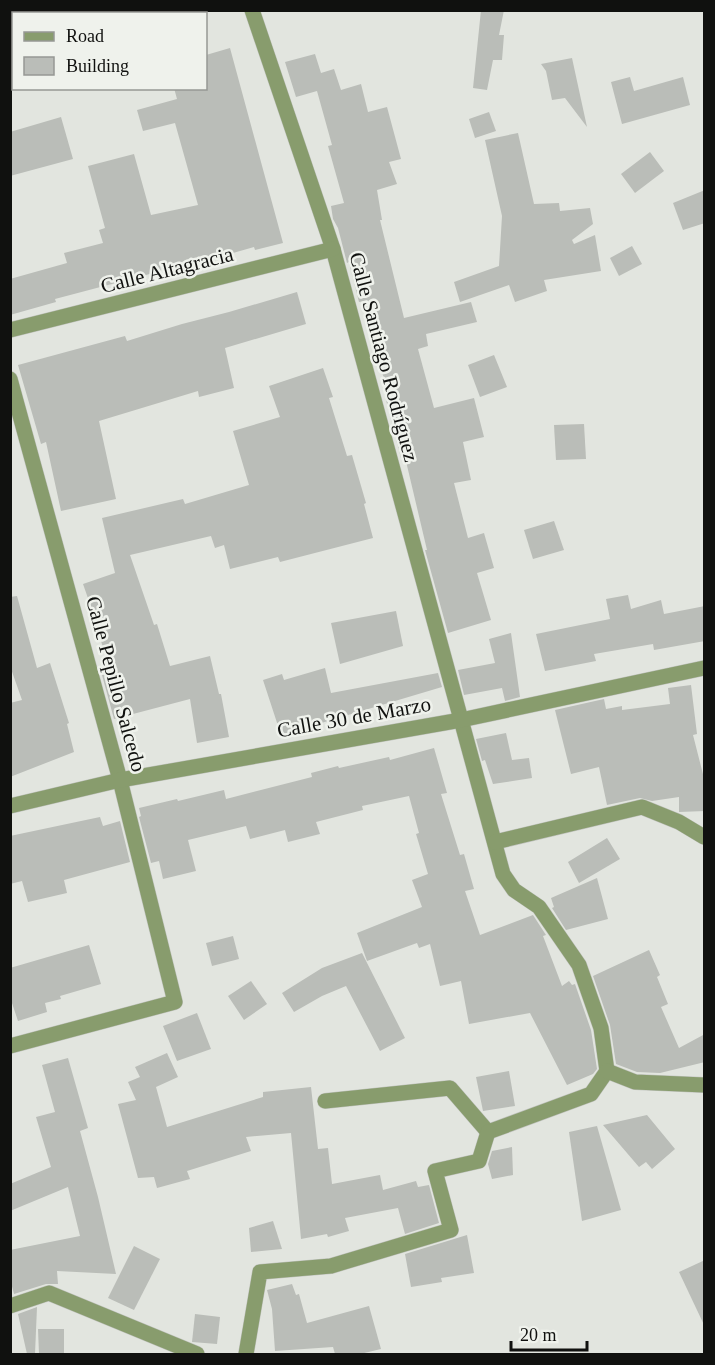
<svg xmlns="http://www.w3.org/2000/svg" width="715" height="1365" font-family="Georgia,serif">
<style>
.building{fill:#babdb8}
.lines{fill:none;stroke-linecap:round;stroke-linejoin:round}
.minor-casing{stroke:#c0c3be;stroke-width:16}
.minor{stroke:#889c6d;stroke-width:15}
.labels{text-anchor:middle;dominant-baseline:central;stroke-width:5;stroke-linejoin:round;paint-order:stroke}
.street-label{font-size:21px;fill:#10110f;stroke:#eff2ec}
</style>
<rect width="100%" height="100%" fill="#e2e5df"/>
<g class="building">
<path d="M481,10H504L499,35H504L502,60H493L487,90L473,88Z"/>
<path d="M230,48L283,243L255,250L254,247L219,257V255L160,266L161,271L55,299L56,302L10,315V279L67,263L64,253L103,243L99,230L105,228L88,166L134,154L151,215L198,205L175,123L143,131L137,110L177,99L174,88H206V55Z"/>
<path d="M315,54L321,73L334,69L341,90L361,84L368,112L387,107L401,159L389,162L397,184L377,190L382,220H380L404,318L471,302L477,322L426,334L428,346L418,349L434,408L474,398L484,437L463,442L471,480L454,483L468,538L484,533L494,568L477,573L491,620L448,633L425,550H427L405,457L401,458L385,396L388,395L364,301L359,302L349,262L347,263L338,228L333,219L331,206L344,203L328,146L332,145L317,91L296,97L285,62Z"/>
<path d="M572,58L587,127L565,98L552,100L546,71L541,64Z"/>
<path d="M630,77L634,91L683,77L690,105L622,124L611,82Z"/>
<path d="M489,112L496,131L475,138L469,119Z"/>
<path d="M61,117L73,159L10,176V132Z"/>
<path d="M518,133L534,204L559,203L560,211L590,208L593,224L572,240L574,244L595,235L601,271L544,280L547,291L515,302L509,285L460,302L454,282L499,266L502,216L485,140Z"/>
<path d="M650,152L664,171L635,193L621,174Z"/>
<path d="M705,190V223L683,230L673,203Z"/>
<path d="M632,246L642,264L619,276L610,258Z"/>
<path d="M297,292L306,324L225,348L234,388L199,397L198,391L99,421L116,499L61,511L46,442L41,444L18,365L125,336L127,341L182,324L229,312Z"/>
<path d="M494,355L507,387L480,397L468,365Z"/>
<path d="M323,368L333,397L329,398L347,456L352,455L366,503L364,504L373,538L280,562L278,557L230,569L224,545L215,548L211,536L130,555L154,625L157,624L170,666L210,656L219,694H221L229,737L197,743L190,699L114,719L102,675L111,673L101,641H103L83,584L115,573L102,518L183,499L185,504L249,485L233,431L280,417L269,386Z"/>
<path d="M584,424L586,459L556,460L554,425Z"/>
<path d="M554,521L564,550L533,559L524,530Z"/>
<path d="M628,595L631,609L661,600L664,614L705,606V641L654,650L653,644L594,654L596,661L545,671L536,634L610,619L606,599Z"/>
<path d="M17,596L37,668L50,663L69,723L67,724L74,752L10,777V703L22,700L10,666V597Z"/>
<path d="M396,611L403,646L340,664L331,623Z"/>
<path d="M511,633L520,697L505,701L502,688L464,695L458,670L495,663L489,639Z"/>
<path d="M325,668L331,693L438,673L442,687L281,735L263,680L282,674L284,680Z"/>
<path d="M691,685L697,734L693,735L705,782V811L679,812V797L652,801L640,798L607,805L599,767L571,774L555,710L604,699L606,709L622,706V710L670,704L668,688Z"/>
<path d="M506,733L512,760L529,758L532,778L493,784L485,760L482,761L476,739Z"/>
<path d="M434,748L447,793L441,794L460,855L464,854L474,889L465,891L480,935L533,915L546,935L543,936L562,986L569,981L572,985L575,984L591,1030L597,1069L593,1074L567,1085L530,1013L469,1024L461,981L440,986L430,944L419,948L417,943L367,961L357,933L422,907L412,880L428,874L416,834L419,833L409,796L362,806L363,810L316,822L320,834L288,842L285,830L250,839L246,826L188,840L196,871L163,879L159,861L151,863L139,817L141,816L139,808L177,799L178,801L224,790L226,799L312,777L311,773L338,766L339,768L389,757L390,760Z"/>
<path d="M100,817L103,826L120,821L130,862L64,880L67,893L28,902L22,881L10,884V836Z"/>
<path d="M607,838L620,859L579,883L568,862Z"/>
<path d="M597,878L608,919L566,930L552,908L554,907L551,898Z"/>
<path d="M233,936L239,959L212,966L206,943Z"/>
<path d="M89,945L101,984L60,996L61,999L45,1003L47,1012L18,1021L10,997V968Z"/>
<path d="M649,950L660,975L657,977L668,1004L661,1007L679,1048L705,1034V1062L660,1073L637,1072L616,1064L610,1025L593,976Z"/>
<path d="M362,953L405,1038L380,1051L346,986L322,996L294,1012L282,993L322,968Z"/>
<path d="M251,981L267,1004L244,1020L228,996Z"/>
<path d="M197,1013L211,1049L177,1061L163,1026Z"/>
<path d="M167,1053L178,1077L156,1087L167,1127L263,1097V1092L311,1087L318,1149L328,1148L332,1184L380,1175L383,1190L416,1181L418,1187L429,1185L439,1223L405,1234L398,1208L345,1218L349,1231L328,1237L327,1234L301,1239L291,1133L246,1137L251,1151L187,1171L190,1179L157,1188L154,1177L138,1178L118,1104L136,1100L128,1082L140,1077L135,1067Z"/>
<path d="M68,1058L88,1128L80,1131L98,1197L116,1274L57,1271L58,1284H46L14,1294L10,1279V1250L80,1236L68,1187L10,1211V1184L51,1167L36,1117L55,1112L42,1065Z"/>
<path d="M509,1071L515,1106L483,1111L476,1077Z"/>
<path d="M647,1115L675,1149L652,1169L646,1162L639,1167L603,1125Z"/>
<path d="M597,1126L621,1210L582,1221L569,1132Z"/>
<path d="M512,1147L513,1175L492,1179L488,1164L492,1151Z"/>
<path d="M273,1221L282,1249L251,1252L249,1228Z"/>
<path d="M467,1235L474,1273L441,1278L442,1282L411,1287L405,1254Z"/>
<path d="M134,1246L160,1259L134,1310L108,1298Z"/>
<path d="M705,1260V1327L679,1272Z"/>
<path d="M292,1284L296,1295L299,1294L307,1323L369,1306L381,1349L360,1354H335L333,1347L275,1351L272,1309L267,1290Z"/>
<path d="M37,1307L35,1354H27L18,1314Z"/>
<path d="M195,1314L220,1317L217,1344L192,1342Z"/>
<path d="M38,1329H64V1354H39Z"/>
</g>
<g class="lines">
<defs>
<g id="minor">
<path d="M252,10L333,249L503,874L514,890L539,907L579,965L601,1028L607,1071L591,1094L488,1132L450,1088L325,1101"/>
<path d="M10,330L333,249"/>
<path d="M10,379L120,780L175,1002L10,1046"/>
<path d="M10,806L120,780L461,720L704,668"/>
<path d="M495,842L642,807L679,822L704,837"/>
<path d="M607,1071L635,1082L704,1085"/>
<path d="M10,1306L49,1293L197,1354"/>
<path d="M246,1354L260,1272L331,1266L451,1230L435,1171L479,1161L488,1132"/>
</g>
</defs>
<use href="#minor" class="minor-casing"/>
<use href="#minor" class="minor"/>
</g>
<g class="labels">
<g class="street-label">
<text transform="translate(167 270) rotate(-14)">Calle Altagracia</text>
<text transform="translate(384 357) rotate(75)">Calle Santiago Rodríguez</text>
<text transform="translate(116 684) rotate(75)">Calle Pepillo Salcedo</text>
<text transform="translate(354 717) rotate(-10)">Calle 30 de Marzo</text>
</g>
</g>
<rect width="715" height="1365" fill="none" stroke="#10110f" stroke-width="24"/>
<rect x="12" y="12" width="195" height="78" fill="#eff2ec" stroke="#969894" stroke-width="1.5"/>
<rect x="24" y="32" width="30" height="9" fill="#889c6d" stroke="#969894" stroke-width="1.5"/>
<text x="66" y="42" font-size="18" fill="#10110f">Road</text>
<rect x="24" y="57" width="30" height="18" fill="#babdb8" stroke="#969894" stroke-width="1.5"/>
<text x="66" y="72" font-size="18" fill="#10110f">Building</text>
<path d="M511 1341v9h76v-9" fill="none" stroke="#10110f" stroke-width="3"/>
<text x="520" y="1341" font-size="18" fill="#10110f" stroke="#eff2ec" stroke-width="4.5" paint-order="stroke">20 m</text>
</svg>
